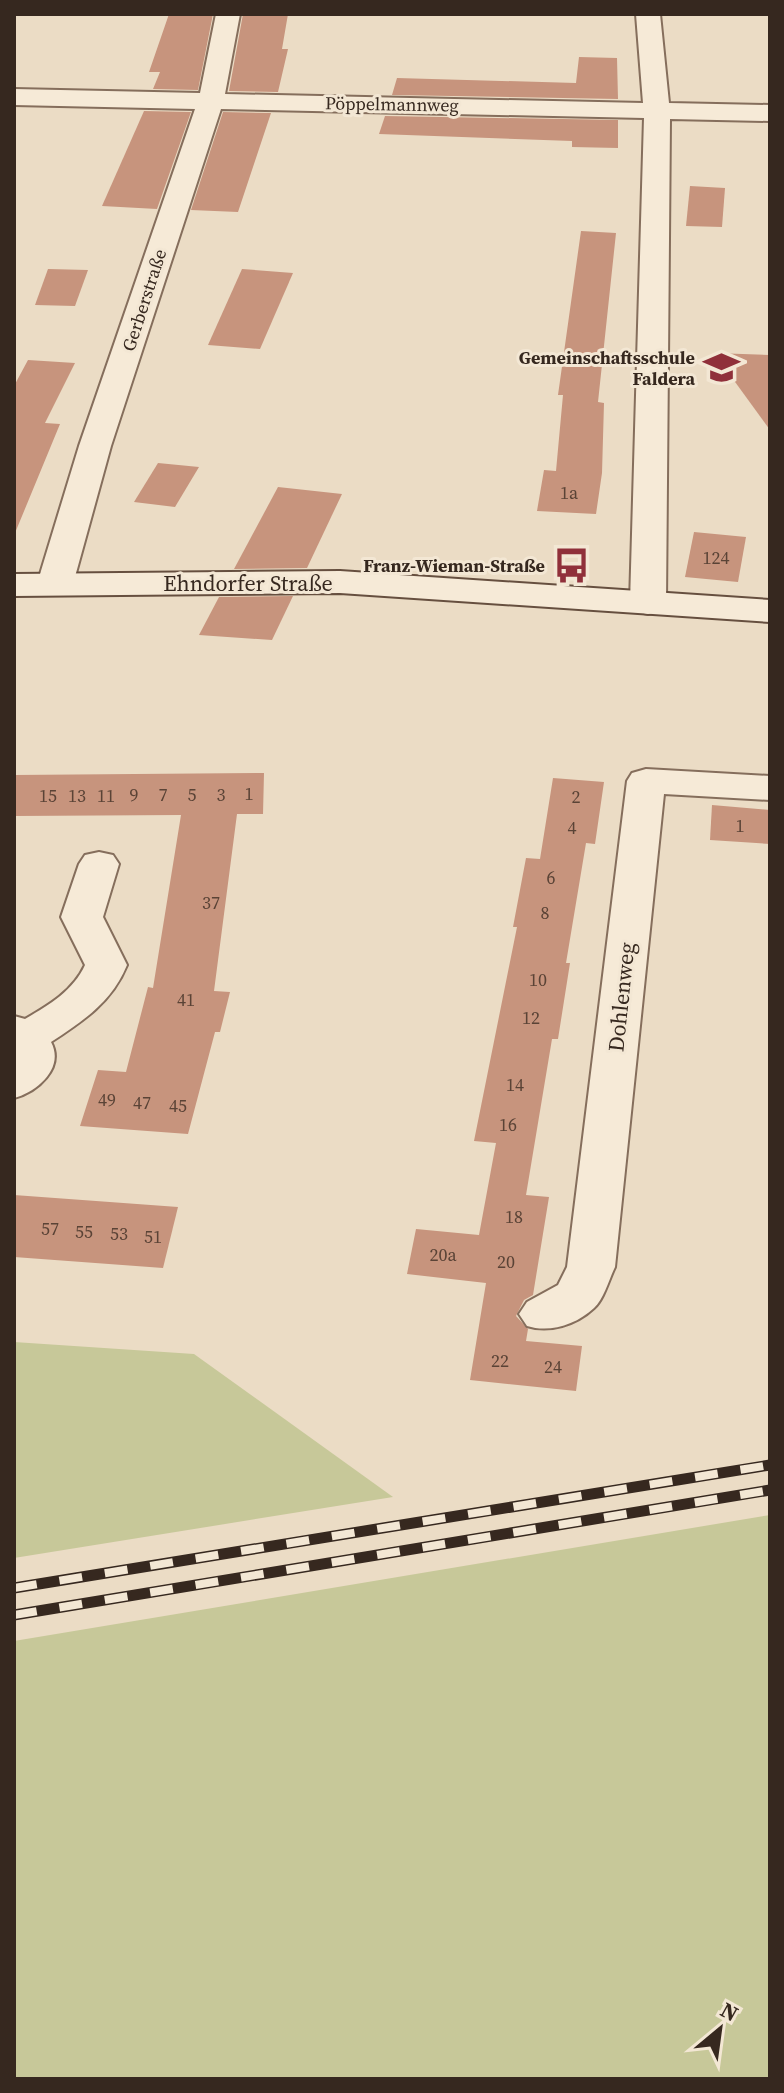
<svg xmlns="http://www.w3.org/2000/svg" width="784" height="2093" font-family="'Source Serif 4',serif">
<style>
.green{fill:#c7c899}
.building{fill:#c7947d}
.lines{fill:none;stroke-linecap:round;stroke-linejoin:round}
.street-casing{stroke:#856e5c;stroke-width:4}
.secondary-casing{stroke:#664f3f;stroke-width:4}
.street{fill:#f6ead7;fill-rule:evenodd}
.secondary{fill:#f6ead7;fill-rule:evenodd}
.rail-casing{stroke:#36281f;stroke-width:11}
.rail{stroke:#f3e7d4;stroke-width:8;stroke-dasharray:23;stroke-linecap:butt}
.labels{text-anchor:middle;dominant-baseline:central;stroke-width:6;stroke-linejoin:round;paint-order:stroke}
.far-street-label{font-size:18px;fill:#36281f;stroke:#f3e7d4}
.far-poi-label{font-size:18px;font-weight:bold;fill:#36281f;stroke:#f3e7d4;text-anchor:end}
.number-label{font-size:18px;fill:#5a4336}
.street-label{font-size:22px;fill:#36281f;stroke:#f3e7d4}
</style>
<rect width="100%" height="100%" fill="#ebdcc5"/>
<g class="green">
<path d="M14,1342L194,1354L393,1497L14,1558Z"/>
<path d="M770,1515V2079H14V1641Z"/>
</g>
<g class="building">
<path d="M169,14H213L198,90L153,89L160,72H149Z"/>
<path d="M243,14H288L282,49H288L278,92L229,91Z"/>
<path d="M579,57L617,58L618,99L392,95L397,78L576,83Z"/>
<path d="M144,111L191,112L157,209L102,206Z"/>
<path d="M223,112L271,113L238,212L191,210Z"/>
<path d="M385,116L618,120V148L572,147V141L379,134Z"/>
<path d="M690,186L725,188L722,227L686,226Z"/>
<path d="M581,231L616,233L598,402L604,403L602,473L596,514L537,511L544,470L556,471L563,395H558Z"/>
<path d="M48,269L88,270L75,306L35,305Z"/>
<path d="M242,269L293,273L260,349L208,345Z"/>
<path d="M714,353L770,355V430Z"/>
<path d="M28,360L75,363L45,423L60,424L15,533L14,386Z"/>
<path d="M158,463L199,467L175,507L134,502Z"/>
<path d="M278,487L342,494L307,568L234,569Z"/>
<path d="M694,532L746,537L738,582L685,577Z"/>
<path d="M293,596L272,640L199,635L219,597Z"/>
<path d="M264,773L263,814H237L214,991L230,992L220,1032H215L188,1134L80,1126L98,1070L126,1072L148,987L153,988L181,815L14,816V775Z"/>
<path d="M553,778L604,782L595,844L586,843L566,963H570L558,1039H552L526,1195L549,1197L533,1295L524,1300L516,1316L528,1329L526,1341L582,1346L576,1391L470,1380L486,1283L407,1274L416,1229L479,1235L496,1143L474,1141L517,927H513L526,858L540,859Z"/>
<path d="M712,805L770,810V844L710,840Z"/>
<path d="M14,1195L178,1207L163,1268L14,1257Z"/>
</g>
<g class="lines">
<defs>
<g id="street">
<path d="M216,14H240L225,94L643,103L636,14H660L669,103L770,105V121L670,119L666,603L661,611L648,614L635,611L630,603L644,118L221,109L111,446L73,584L67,591L55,595L43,591L37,584L79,446L195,109L14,105V89L200,93Z"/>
<path d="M646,769L770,776V800L664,794L615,1267C609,1279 604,1299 594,1308C576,1325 549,1333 527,1326L519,1314L527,1302L558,1285L567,1267L627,781L632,773Z"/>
<path d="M99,852L113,855L119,864L103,917L127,965C112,1002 83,1021 51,1042C65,1068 37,1092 14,1098V1016L25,1019C49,1005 73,991 85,965L61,917L79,864L85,855Z"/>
</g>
<path id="secondary" d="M340,571L770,600V622L340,593L14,596V574Z"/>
</defs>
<use href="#street" class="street-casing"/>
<use href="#secondary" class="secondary-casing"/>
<use href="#street" class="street"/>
<use href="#secondary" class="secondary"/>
<defs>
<g id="rail">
<path d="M14,1588L770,1465"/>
<path d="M14,1615L770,1490"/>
</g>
</defs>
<use href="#rail" class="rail-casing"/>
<use href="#rail" class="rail"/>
</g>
<defs>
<symbol id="school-bare" viewBox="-9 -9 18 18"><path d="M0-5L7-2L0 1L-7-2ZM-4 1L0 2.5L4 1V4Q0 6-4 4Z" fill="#90303a" stroke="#f3e7d4" stroke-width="2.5" paint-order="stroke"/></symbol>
<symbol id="bus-bare" viewBox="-9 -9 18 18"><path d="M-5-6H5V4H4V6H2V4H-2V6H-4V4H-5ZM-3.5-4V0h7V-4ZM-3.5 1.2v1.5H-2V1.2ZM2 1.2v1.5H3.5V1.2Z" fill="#90303a" stroke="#f3e7d4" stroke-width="2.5" paint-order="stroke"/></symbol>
</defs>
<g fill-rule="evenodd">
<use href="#school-bare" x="696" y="342" width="51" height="51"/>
<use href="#bus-bare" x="546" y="540" width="51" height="51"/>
</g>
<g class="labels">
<g class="far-street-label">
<text transform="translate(392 104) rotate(1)">Pöppelmannweg</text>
<text transform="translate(144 300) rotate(-72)">Gerberstraße</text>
</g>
<g class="far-poi-label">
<text x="695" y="357">Gemeinschaftsschule<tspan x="695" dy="21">Faldera</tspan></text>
<text x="545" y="565">Franz-Wieman-Straße</text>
</g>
<g class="number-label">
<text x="569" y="492">1a</text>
<text x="716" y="557">124</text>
<text x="249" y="793">1</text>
<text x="134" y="794">9</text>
<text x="163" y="794">7</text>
<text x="192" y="794">5</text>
<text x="221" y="794">3</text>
<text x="48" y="795">15</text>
<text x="77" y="795">13</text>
<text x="106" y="795">11</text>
<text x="576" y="796">2</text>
<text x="740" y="825">1</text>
<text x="572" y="827">4</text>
<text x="551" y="877">6</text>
<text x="211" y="902">37</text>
<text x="545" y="912">8</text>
<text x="538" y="979">10</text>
<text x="186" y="999">41</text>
<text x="531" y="1017">12</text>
<text x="515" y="1084">14</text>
<text x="107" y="1099">49</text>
<text x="142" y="1102">47</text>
<text x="178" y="1105">45</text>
<text x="508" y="1124">16</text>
<text x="514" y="1216">18</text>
<text x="50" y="1228">57</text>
<text x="84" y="1231">55</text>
<text x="119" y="1233">53</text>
<text x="153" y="1236">51</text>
<text x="443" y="1254">20a</text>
<text x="506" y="1261">20</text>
<text x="500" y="1360">22</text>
<text x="553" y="1366">24</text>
</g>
<g class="street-label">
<text x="248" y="583">Ehndorfer Straße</text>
<text transform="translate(621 997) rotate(-84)">Dohlenweg</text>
</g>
</g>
<rect width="784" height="2093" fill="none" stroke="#36281f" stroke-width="32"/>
<g transform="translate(720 2029) rotate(29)" stroke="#f3e7d4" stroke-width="6" paint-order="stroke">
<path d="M0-6L14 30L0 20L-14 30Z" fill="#36281f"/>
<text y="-12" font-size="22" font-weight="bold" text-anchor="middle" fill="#36281f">N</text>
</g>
</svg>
